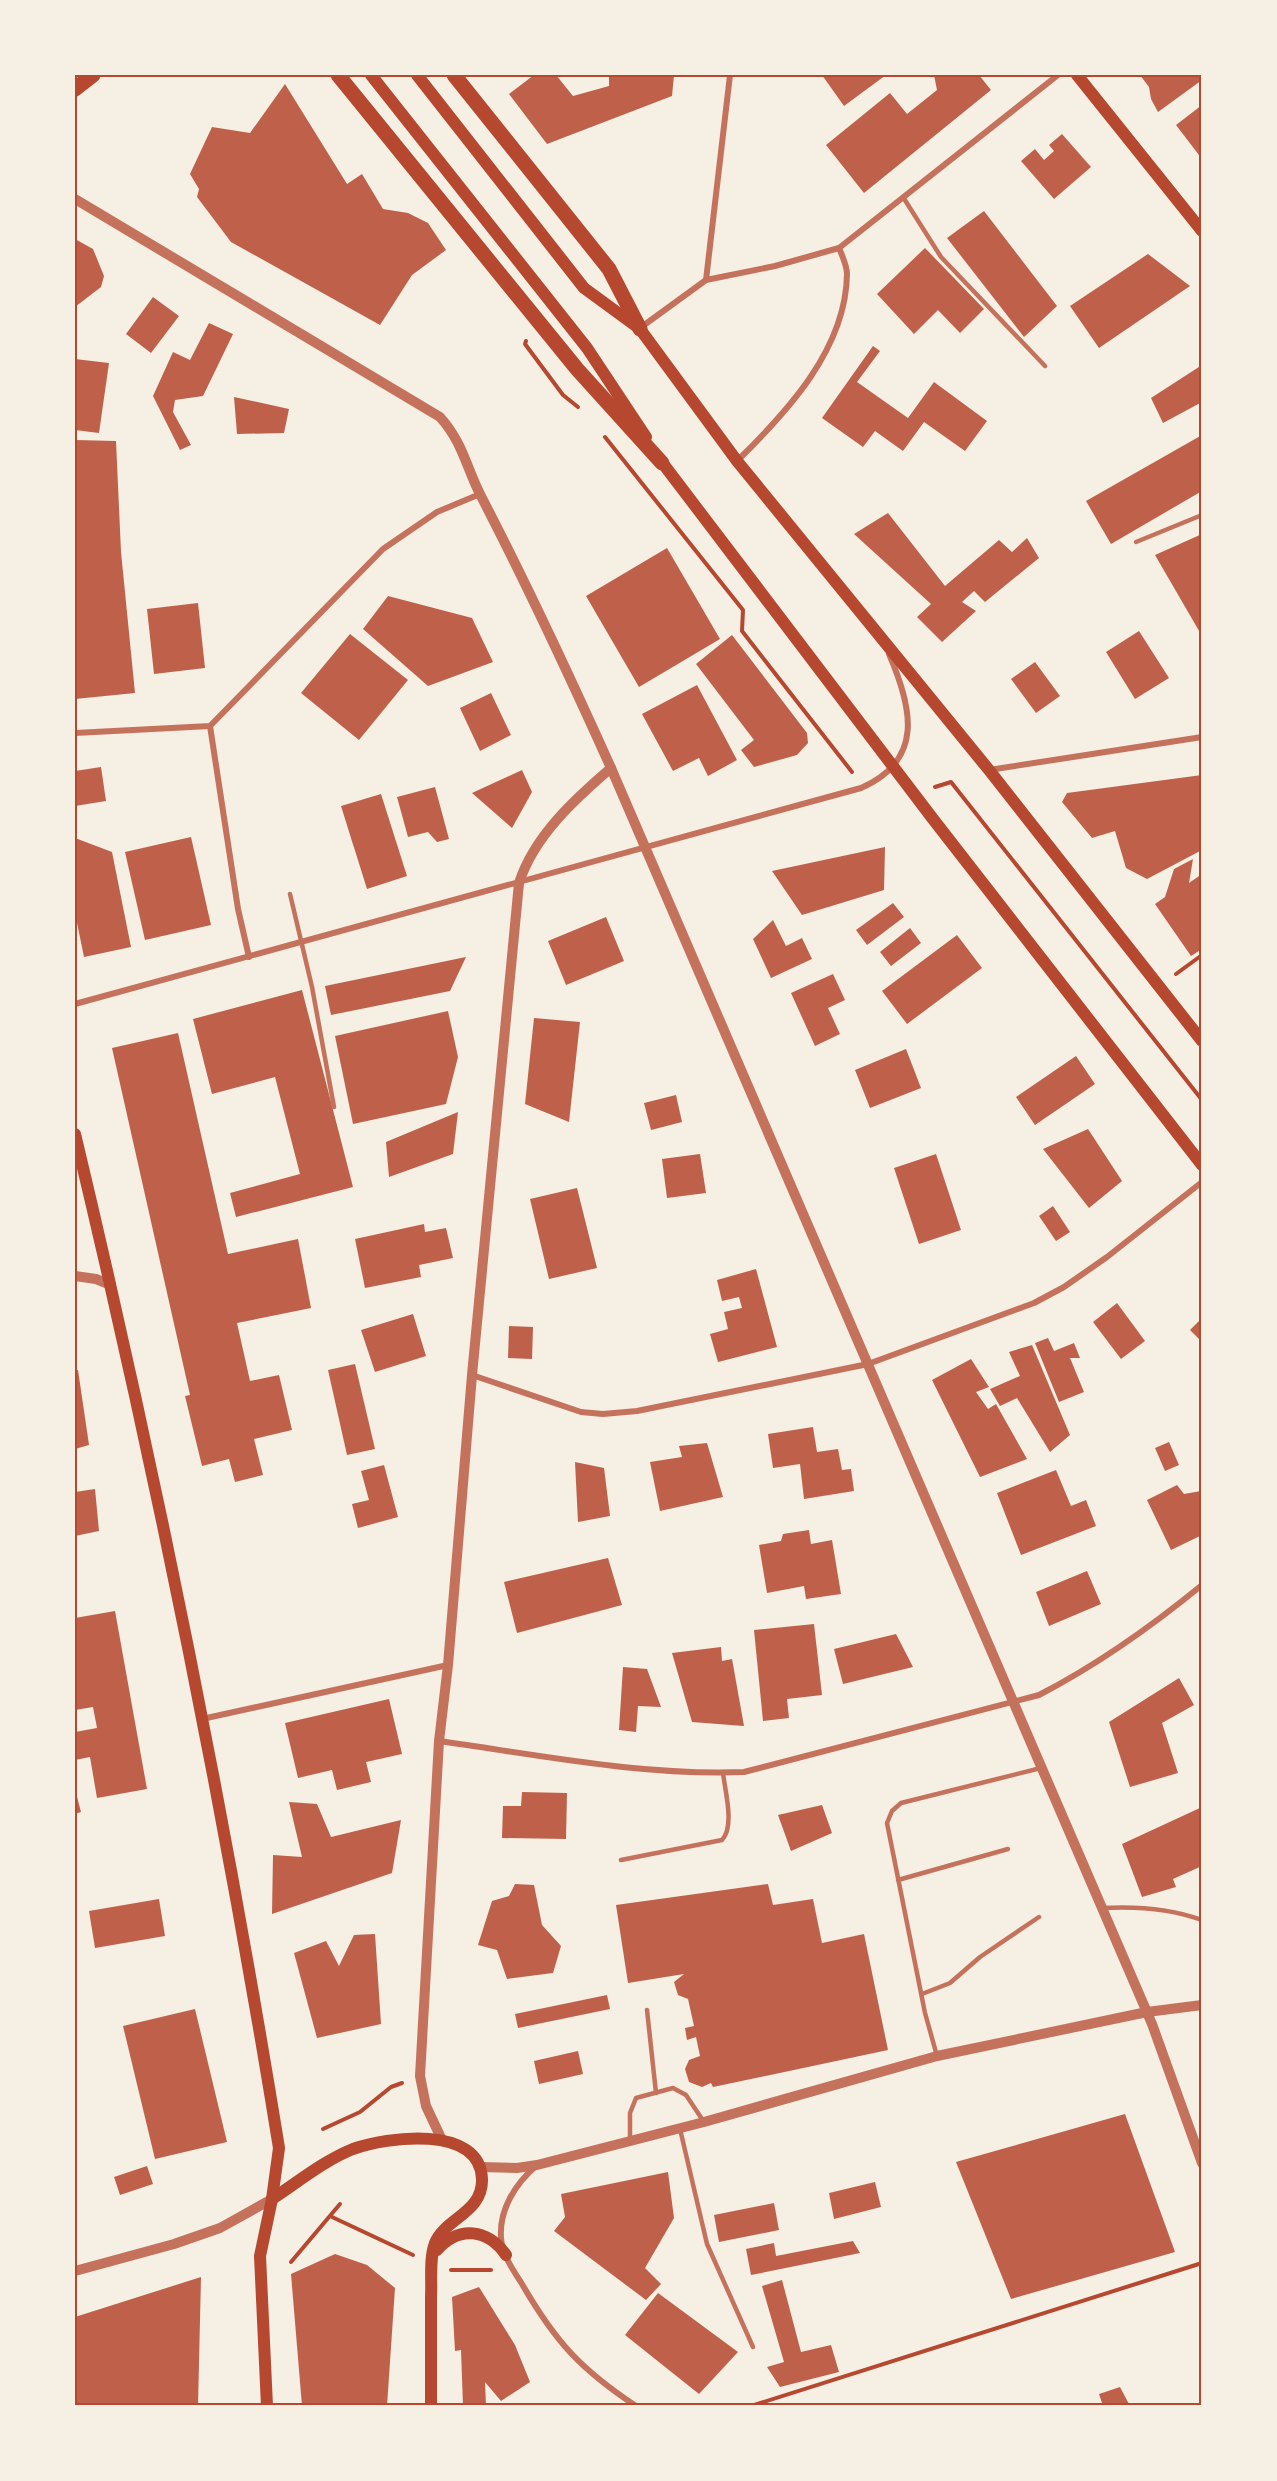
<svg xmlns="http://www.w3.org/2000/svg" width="1277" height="2481" font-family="'DM Sans',sans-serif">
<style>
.building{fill:#bf614a}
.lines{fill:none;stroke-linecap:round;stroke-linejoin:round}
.path{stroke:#b5482f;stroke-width:4}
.service{stroke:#c5725c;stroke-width:4.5}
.minor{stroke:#c5725c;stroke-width:6}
.tertiary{stroke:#c5725c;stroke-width:10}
.secondary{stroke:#b5482f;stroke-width:12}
.primary{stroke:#b5482f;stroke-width:15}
.neatline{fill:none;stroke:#b5482f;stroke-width:2}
</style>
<rect width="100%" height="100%" fill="#f6efe4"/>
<g class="building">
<path d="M534,75H556L573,96L609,86V75H674L672,96L547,144L509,94Z"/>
<path d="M822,75H886L844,106Z"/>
<path d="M934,75H979L991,90L864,193L826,145L890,93L907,114L937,90Z"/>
<path d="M1140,75H1202V80L1158,112L1151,99L1149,87Z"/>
<path d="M285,84L347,184L362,174L383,209L408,213L428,223L446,250L412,275L380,325L231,242L197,197L199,189L190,174L212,127L250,133Z"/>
<path d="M1202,105V159L1176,125Z"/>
<path d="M1062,134L1091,167L1054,199L1021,161L1035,149L1044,160L1054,151L1049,145Z"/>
<path d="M984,211L1057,306L1024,337L947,238Z"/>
<path d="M75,239L93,249L104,276L101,287L75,307Z"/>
<path d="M925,248L984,309L960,333L938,310L914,334L877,294Z"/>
<path d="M1148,254L1190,286L1099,348L1070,306Z"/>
<path d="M153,297L179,316L151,353L126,334Z"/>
<path d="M209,323L233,334L203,396L175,400L173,412L191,445L180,450L153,396L173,352L190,360Z"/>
<path d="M873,346L880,351L857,382L908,418L934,382L987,421L965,451L924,422L903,451L875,431L863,447L822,418Z"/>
<path d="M75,359L109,363L99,433L75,430Z"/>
<path d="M1202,365V402L1163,423L1151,398Z"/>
<path d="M234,397L289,409L284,433L237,434Z"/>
<path d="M1202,435V491L1111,544L1086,501Z"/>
<path d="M75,440L116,441L121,552L135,693L75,699Z"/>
<path d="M888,513L945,586L999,540L1012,552L1027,538L1039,558L985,602L974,591L962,602L976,611L942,642L917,617L931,604L854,534Z"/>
<path d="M1202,534V636L1155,555Z"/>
<path d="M667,548L720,639L639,687L586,596Z"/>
<path d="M388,596L472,618L493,662L428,686L363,629Z"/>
<path d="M198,603L205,668L154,674L147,609Z"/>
<path d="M1139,631L1169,678L1135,699L1106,652Z"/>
<path d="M350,634L408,680L359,740L301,693Z"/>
<path d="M732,635L807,733L808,743L797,755L754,767L741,750L754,740L696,664Z"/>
<path d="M1035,662L1060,696L1036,713L1011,679Z"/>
<path d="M697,685L737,760L708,776L699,758L673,771L642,714Z"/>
<path d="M491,693L511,735L480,751L460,708Z"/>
<path d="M101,767L106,801L75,806V771Z"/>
<path d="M522,770L532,792L512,828L472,793Z"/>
<path d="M1202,775V850L1147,879L1126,868L1115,831L1092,838L1062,802L1067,793Z"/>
<path d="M435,787L449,839L437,842L428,832L408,837L397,797Z"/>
<path d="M381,794L407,876L367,889L341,806Z"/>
<path d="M191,837L211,925L145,940L125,852Z"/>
<path d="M75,838L112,852L131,947L84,957L75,913Z"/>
<path d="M885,847L884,890L802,915L772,871Z"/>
<path d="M1193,859L1189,883L1202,874V949L1191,956L1155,904L1165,897L1174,869Z"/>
<path d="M893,903L904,917L867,945L856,930Z"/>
<path d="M606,917L624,961L566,985L548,941Z"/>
<path d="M773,920L786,946L802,938L812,959L771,978L753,939Z"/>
<path d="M910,928L921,943L891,966L880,952Z"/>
<path d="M957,935L982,968L907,1024L882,991Z"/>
<path d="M466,957L450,991L331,1015L325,986Z"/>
<path d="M833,974L845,1000L828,1008L840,1034L815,1046L791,993Z"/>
<path d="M302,990L353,1187L236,1217L230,1193L300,1174L275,1077L212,1094L193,1019Z"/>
<path d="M448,1011L458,1057L446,1104L353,1124L335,1036Z"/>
<path d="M534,1018L580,1022L569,1122L525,1104Z"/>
<path d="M178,1033L228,1254L298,1239L311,1308L237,1323L250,1381L279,1375L292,1430L254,1439L263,1475L235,1482L229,1459L202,1466L185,1396L190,1395L112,1048Z"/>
<path d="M906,1049L921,1088L870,1108L855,1070Z"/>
<path d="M1076,1056L1095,1084L1035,1125L1016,1097Z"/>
<path d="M676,1095L682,1122L651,1130L644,1103Z"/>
<path d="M458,1112L453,1154L389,1177L386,1142Z"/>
<path d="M1088,1129L1122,1181L1089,1208L1043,1149Z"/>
<path d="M700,1154L706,1193L667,1198L662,1159Z"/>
<path d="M936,1154L961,1230L919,1244L894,1168Z"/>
<path d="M577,1188L597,1268L549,1279L530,1199Z"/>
<path d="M1053,1206L1070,1232L1056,1241L1039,1216Z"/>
<path d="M424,1224L425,1232L446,1228L453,1258L419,1265L421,1277L365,1288L355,1239Z"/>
<path d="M756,1269L777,1347L718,1362L710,1334L728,1329L724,1312L742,1308L739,1297L722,1301L717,1280Z"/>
<path d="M1117,1303L1145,1341L1121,1359L1093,1322Z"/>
<path d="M413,1314L426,1356L375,1372L361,1330Z"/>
<path d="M1202,1318V1342L1190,1330Z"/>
<path d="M509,1326L533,1327L532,1359L508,1358Z"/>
<path d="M1048,1338L1054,1351L1074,1343L1080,1358H1070L1084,1392L1059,1402L1035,1343Z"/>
<path d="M1032,1345L1070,1435L1050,1452L1017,1398L1000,1406L990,1389L1020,1376L1009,1352Z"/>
<path d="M971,1359L989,1387L976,1392L988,1409L996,1404L1027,1459L980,1477L932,1380Z"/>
<path d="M355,1364L375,1449L347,1455L328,1370Z"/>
<path d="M75,1370H78L89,1445L75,1449Z"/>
<path d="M813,1427L817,1452L838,1449L842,1470L851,1469L854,1491L804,1499L800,1464L773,1468L768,1434Z"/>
<path d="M1169,1442L1179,1465L1165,1471L1155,1448Z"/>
<path d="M707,1443L723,1497L660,1511L650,1462L682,1457L679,1446Z"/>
<path d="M575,1462L604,1468L610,1516L578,1522Z"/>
<path d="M384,1465L398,1517L358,1528L352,1504L369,1500L361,1471Z"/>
<path d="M1056,1470L1071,1506L1086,1500L1096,1526L1021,1555L997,1493Z"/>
<path d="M1177,1485L1184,1494L1201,1491L1202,1535L1171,1550L1147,1500Z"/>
<path d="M95,1489L99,1531L75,1536V1492Z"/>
<path d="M809,1530L811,1544L832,1540L841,1594L806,1599L804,1586L767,1593L759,1545L781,1541L783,1534Z"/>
<path d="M608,1558L622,1605L517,1633L504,1582Z"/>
<path d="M1087,1571L1101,1604L1049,1626L1036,1592Z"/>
<path d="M115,1611L147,1789L97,1798L90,1757L75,1760V1732L97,1728L93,1707L75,1710V1618Z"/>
<path d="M814,1624L822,1695L787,1699L789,1718L763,1721L754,1630Z"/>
<path d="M896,1634L913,1667L843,1684L834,1649Z"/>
<path d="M721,1647L722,1661L732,1659L744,1726L692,1722L672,1653Z"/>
<path d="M623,1667L647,1669L661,1707L638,1706L636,1732L619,1730Z"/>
<path d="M1179,1678L1194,1705L1162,1723L1178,1773L1130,1787L1109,1722Z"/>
<path d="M389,1699L402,1754L366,1762L371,1782L337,1790L332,1770L298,1778L285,1723Z"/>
<path d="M75,1789L81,1812L75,1814Z"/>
<path d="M522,1792L567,1793L566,1839L502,1838L503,1806H521Z"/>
<path d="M289,1802L317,1804L331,1837L401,1820L392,1873L272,1914L273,1855L302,1857Z"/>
<path d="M822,1805L832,1833L791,1851L778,1815Z"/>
<path d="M1202,1807V1866L1173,1879L1176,1887L1142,1897L1122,1844Z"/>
<path d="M515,1884L534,1885L542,1925L561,1946L553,1973L507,1979L497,1950L478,1945L492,1901L509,1896Z"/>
<path d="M768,1884L773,1905L813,1899L822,1943L864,1934L888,2050L713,2087L711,2083L702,2087L689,2082L685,2069L689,2060L700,2056L696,2037L687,2040L685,2028L694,2026L688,1999L678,1995L674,1982L684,1974L628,1983L616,1905Z"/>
<path d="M159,1899L165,1936L95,1948L89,1911Z"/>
<path d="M375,1934L381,2024L317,2038L294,1953L326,1941L339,1966L354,1935Z"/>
<path d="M607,1995L610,2009L518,2028L515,2014Z"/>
<path d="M195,2009L227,2142L155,2159L123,2026Z"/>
<path d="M578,2051L583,2074L539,2084L534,2061Z"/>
<path d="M1125,2114L1175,2252L1011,2299L956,2162Z"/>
<path d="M147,2166L153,2184L120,2195L114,2177Z"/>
<path d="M668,2172L674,2218L645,2268L661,2284L646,2300L554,2231L565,2217L561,2194Z"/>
<path d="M875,2182L881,2207L834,2219L829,2193Z"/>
<path d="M774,2203L779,2230L719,2242L714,2215Z"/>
<path d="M853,2241L860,2253L751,2275L746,2249L774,2243L776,2256Z"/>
<path d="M335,2254L367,2265L395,2288L387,2406H302L291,2274Z"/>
<path d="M201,2277L198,2406H75V2317Z"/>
<path d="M782,2280L801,2352L831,2345L839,2372L780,2387L767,2367L784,2362L762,2286Z"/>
<path d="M479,2287L515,2345L530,2382L501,2401L485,2382L486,2406H463L461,2350L455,2351L452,2297Z"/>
<path d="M658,2293L738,2352L699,2394L625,2335Z"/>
<path d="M1120,2387L1130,2406H1103L1099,2394Z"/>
</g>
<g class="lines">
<g class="path">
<path d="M526,341L525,344L563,395L578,407"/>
<path d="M605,437L743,610L742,631L852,772"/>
<path d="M935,787L951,782L1202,1100"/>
<path d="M1176,974L1202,955"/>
<path d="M323,2129L360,2112L391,2087L402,2083"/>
<path d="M332,2217L413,2255"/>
<path d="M291,2262L340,2204"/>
<path d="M451,2270H491"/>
<path d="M751,2406L1202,2263"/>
</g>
<g class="service">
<path d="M903,197L941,257L1045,366"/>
<path d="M1136,542L1202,515"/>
<path d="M290,894L312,987L334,1107"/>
<path d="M621,1860L722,1840C735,1826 725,1791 723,1773"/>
<path d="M898,1880L1008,1849"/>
<path d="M1102,1908C1137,1906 1169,1908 1202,1920"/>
<path d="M922,1994L950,1983L980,1957L1039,1917"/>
<path d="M647,2010L656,2093"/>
<path d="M937,2056L925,2013L887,1823L892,1811L901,1803L1041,1768"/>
<path d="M680,2129L707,2244L753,2347"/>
<path d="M630,2139V2113L636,2098L673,2088L686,2095L704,2122"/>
</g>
<g class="minor">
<path d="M706,280L730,75"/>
<path d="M640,328L706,280L775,266L839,248L1058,75"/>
<path d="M737,461C787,412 846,349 847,274C847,266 842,255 839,248"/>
<path d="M210,726L238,909L249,957"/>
<path d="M75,733L210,726L383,549L437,512L480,494"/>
<path d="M989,770L1202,737"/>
<path d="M75,1004L861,788C925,760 912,707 889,654"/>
<path d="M472,1375L581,1412L603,1414L637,1411L868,1364L1034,1303L1064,1287L1107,1257L1202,1182"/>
<path d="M202,1719L448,1665"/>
<path d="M439,1741C539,1755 642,1776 744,1772L1039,1695C1097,1665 1152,1626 1202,1585"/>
<path d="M536,2166C515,2184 499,2210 501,2238C502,2254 513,2270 522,2284C555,2341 580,2369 636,2406"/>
</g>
<g class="tertiary">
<path d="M75,199L440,417C464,444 466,468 482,498C528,587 570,677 611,768L1152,2024L1202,2163"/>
<path d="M75,1276L96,1279L111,1285"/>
<path d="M442,2140L426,2106L420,2076L439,1741L448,1665L472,1375L519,883C534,836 575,799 611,768"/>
<path d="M479,2167L517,2168L537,2165L704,2122L937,2056L1147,2012L1202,2005"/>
<path d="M75,2271L174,2244L220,2228L272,2199"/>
</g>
<g class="secondary">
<path d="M371,75L587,348L646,437"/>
<path d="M417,75L584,288L640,329L737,461L989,770L1202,1041"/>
<path d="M1077,75L1202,231"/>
<path d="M658,457L933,819L1202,1165"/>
<path d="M75,1134C155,1469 224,1808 279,2148L272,2199L260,2256L267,2406"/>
<path d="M272,2199C298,2182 325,2160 353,2149C386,2137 480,2124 482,2179C483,2213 445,2218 435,2243C429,2259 432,2280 431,2297C431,2333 431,2370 431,2406"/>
<path d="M437,2250C459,2225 488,2229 506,2255"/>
</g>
<g class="primary">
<path d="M338,75L577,369L662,463"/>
<path d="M454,75L609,269L640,329"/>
<path d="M75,89L93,75"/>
</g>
</g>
<rect width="1277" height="2481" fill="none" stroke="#f6efe4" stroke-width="153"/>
<rect x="76" y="76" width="1124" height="2328" class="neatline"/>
</svg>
